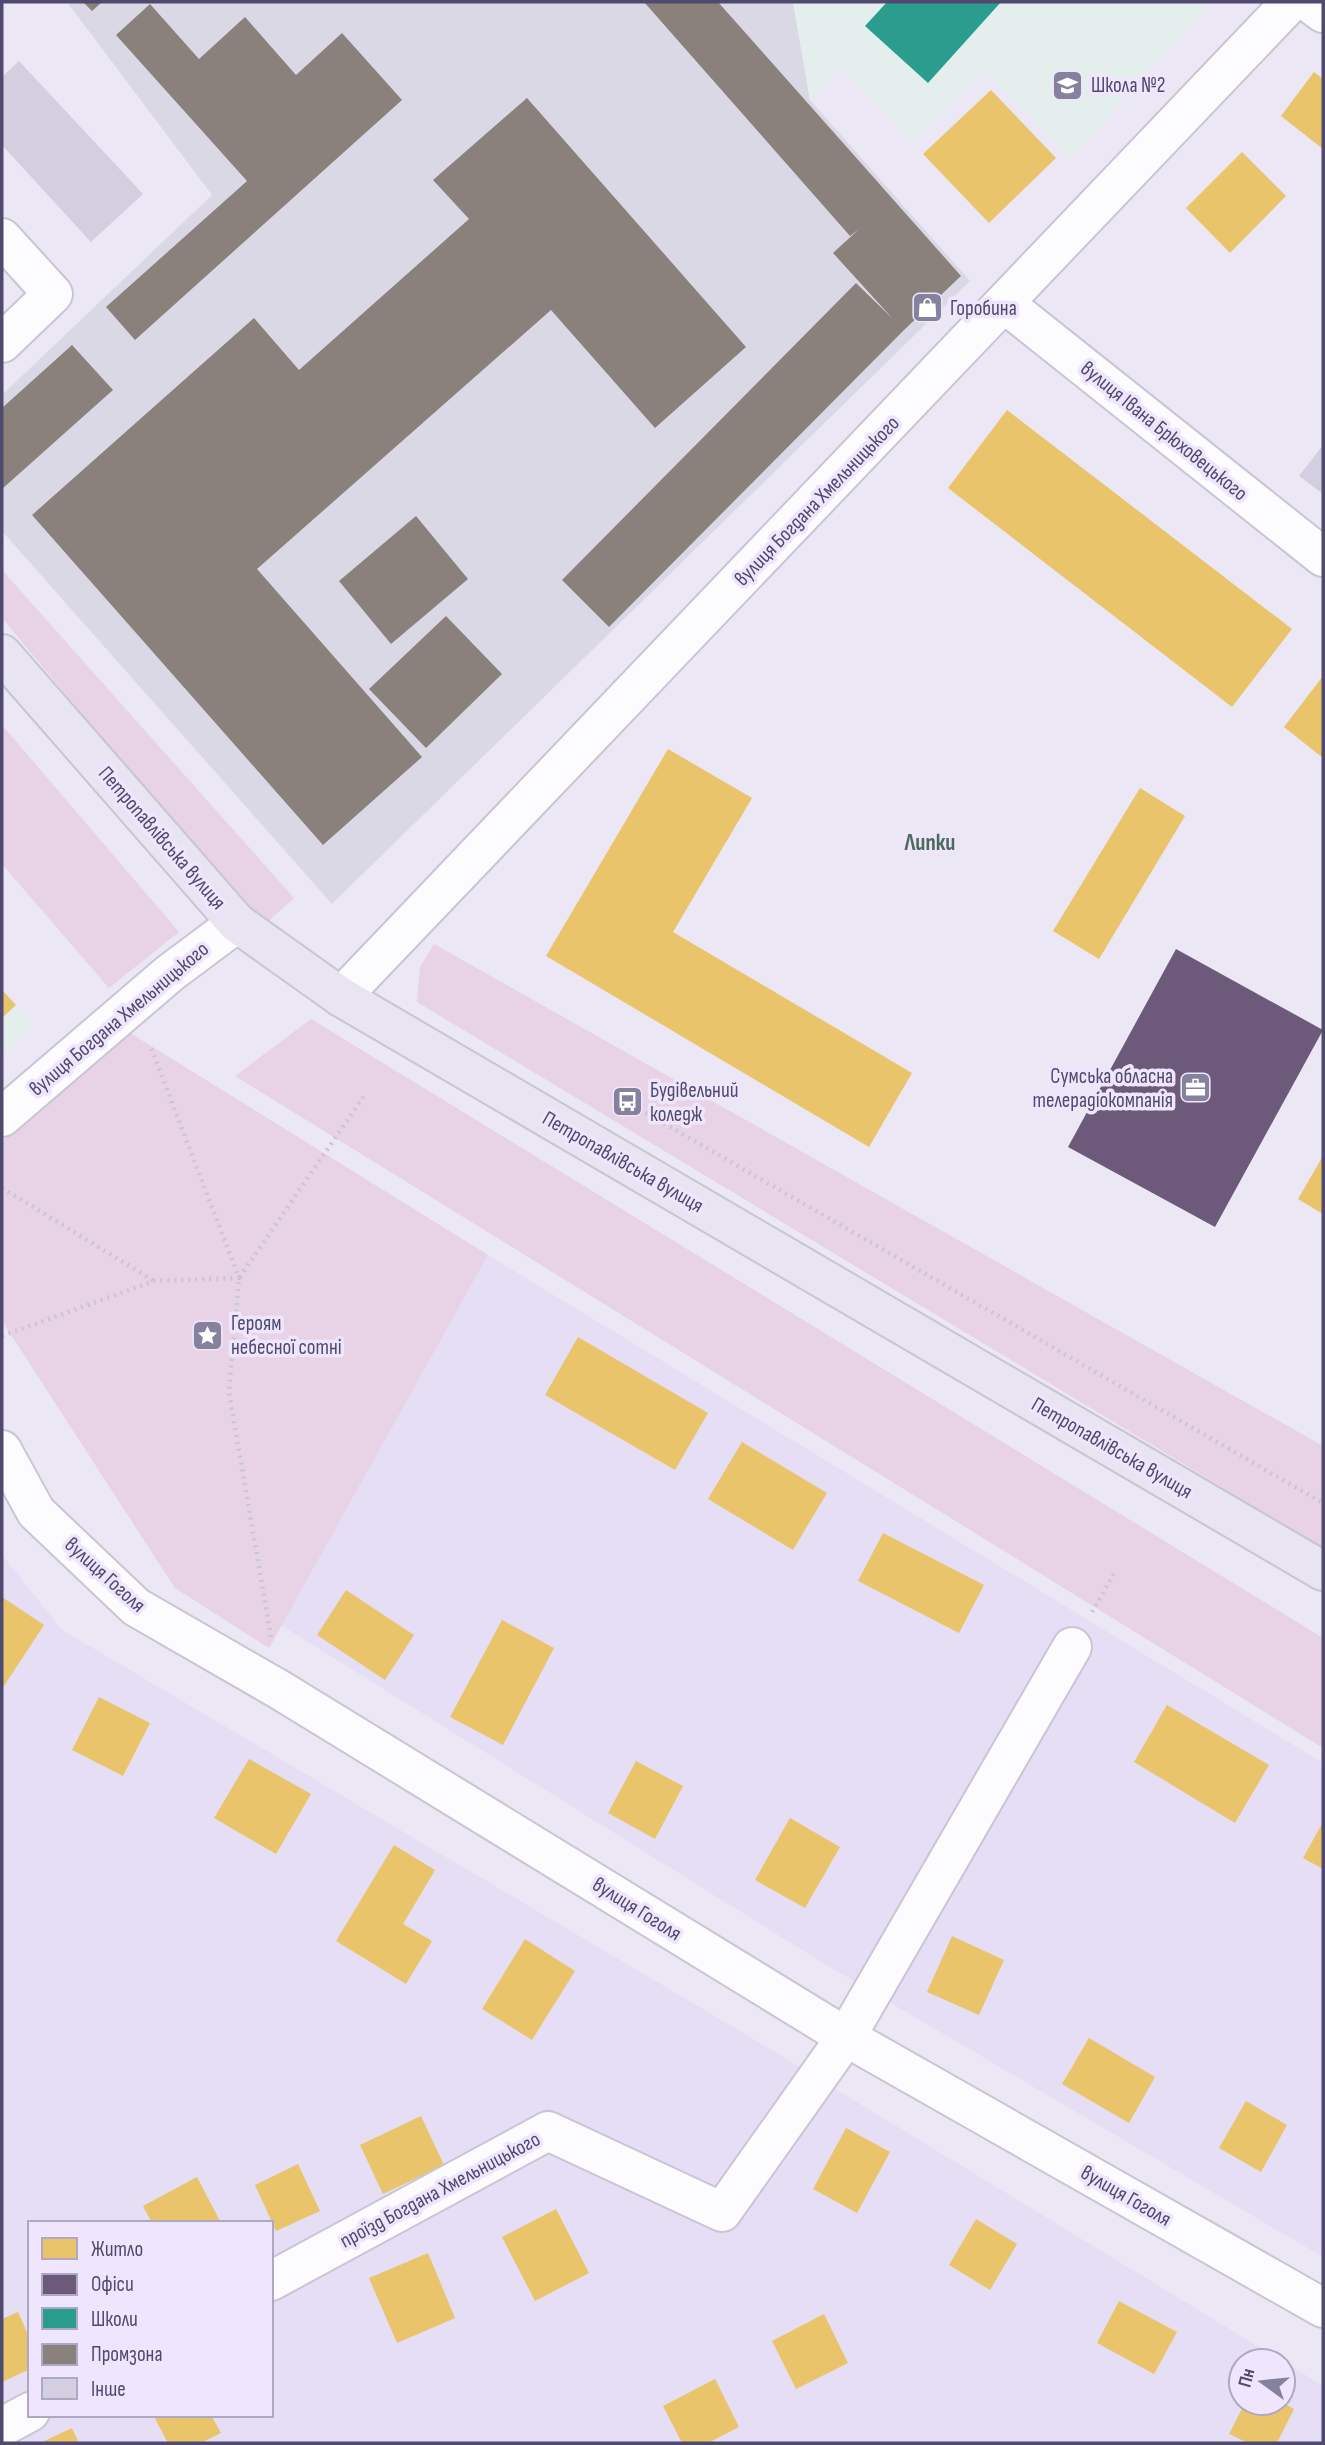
<svg xmlns="http://www.w3.org/2000/svg" width="1325" height="2445" font-family="'Sofia Sans Condensed',sans-serif">
<style>
.residential{fill:#e5def5;fill-rule:evenodd}
.industrial{fill:#dbd8e6}
.education{fill:#e4efed}
.green{fill:#e8d2e5}
.homes{fill:#e9c46a}
.offices{fill:#6d597a}
.schools{fill:#2a9d8f}
.industry{fill:#8a817c}
.building{fill:#d3cfe0}
.lines{fill:none;stroke-linecap:round;stroke-linejoin:round}
.minor-casing{stroke:#c9c5d4;stroke-width:42}
.major-casing{stroke:#c7c4d3;stroke-width:42}
.path{stroke:#c8c6d3;stroke-width:4.5;stroke-dasharray:2 5;stroke-linecap:butt}
.minor{stroke:#fcfbfd;stroke-width:38}
.major{stroke:#e8e4f1;stroke-width:38}
.labels{text-anchor:middle;dominant-baseline:central;stroke-width:7;stroke-linejoin:round;paint-order:stroke}
.poi-label{font-size:21px;fill:#4f4a6e;stroke:#efe6fd;text-anchor:start}
.street-label{font-size:21px;fill:#4f4a6e;stroke:#efe6fd}
.neighbourhood-label{font-size:23px;font-weight:bold;fill:#4c6b5a;stroke:#efe6fd}
</style>
<rect width="100%" height="100%" fill="#ebe7f4"/>
<g class="residential">
<path d="M488,1255L1323,1763V2257L818,1960L281,1625Z"/>
<path d="M2,1555L62,1630L755,2040L1282,2361H1241V2403H1283V2361L1323,2386V2443H2ZM30,2223H271V2415H30Z"/>
</g>
<path class="industrial" d="M67,2H793L810,100L970,281L332,904L2,531V395L212,195Z"/>
<g class="education">
<path d="M793,2H1211L1070,159L984,70L913,142L842,66L810,100Z"/>
<path d="M2,990L34,1025L2,1054Z"/>
</g>
<g class="green">
<path d="M2,570L294,898L265,924L172,822L2,618Z"/>
<path d="M2,725L179,932L109,988L2,864Z"/>
<path d="M434,944L1323,1446V1548L417,1002L420,967Z"/>
<path d="M311,1019L1323,1638V1748L235,1076Z"/>
<path d="M127,1031L488,1255L269,1648L175,1588L2,1321V1141Z"/>
</g>
<g class="homes">
<path d="M1314,72L1323,79V149L1281,116Z"/>
<path d="M991,90L1056,158L989,223L923,154Z"/>
<path d="M1242,152L1286,196L1230,253L1186,208Z"/>
<path d="M1007,410L1292,629L1232,707L948,488Z"/>
<path d="M1323,676V758L1284,727Z"/>
<path d="M668,749L752,798L673,932L912,1073L869,1147L546,956Z"/>
<path d="M1140,788L1185,816L1099,959L1053,931Z"/>
<path d="M2,990L16,1005L2,1018Z"/>
<path d="M1323,1156V1214L1298,1199Z"/>
<path d="M578,1337L708,1413L675,1470L545,1395Z"/>
<path d="M742,1442L827,1493L793,1550L708,1499Z"/>
<path d="M883,1533L984,1585L959,1633L858,1581Z"/>
<path d="M346,1590L414,1635L385,1680L317,1635Z"/>
<path d="M2,1597L44,1625L2,1689Z"/>
<path d="M502,1620L554,1648L503,1745L450,1717Z"/>
<path d="M99,1697L150,1723L123,1776L72,1750Z"/>
<path d="M1167,1705L1269,1765L1235,1823L1134,1762Z"/>
<path d="M249,1759L311,1794L276,1854L214,1818Z"/>
<path d="M636,1761L683,1786L655,1839L608,1813Z"/>
<path d="M790,1818L840,1847L805,1908L755,1880Z"/>
<path d="M1323,1822V1869L1303,1858Z"/>
<path d="M394,1845L435,1870L403,1924L432,1941L406,1984L336,1941Z"/>
<path d="M952,1936L1004,1960L979,2015L927,1992Z"/>
<path d="M525,1939L575,1971L532,2040L482,2009Z"/>
<path d="M1089,2038L1155,2077L1129,2123L1062,2084Z"/>
<path d="M1246,2101L1287,2125L1261,2172L1219,2148Z"/>
<path d="M421,2116L444,2165L383,2194L360,2145Z"/>
<path d="M846,2128L890,2152L857,2213L813,2189Z"/>
<path d="M298,2164L320,2211L276,2231L255,2185Z"/>
<path d="M197,2177L221,2223H152L143,2206Z"/>
<path d="M556,2209L589,2273L535,2301L502,2237Z"/>
<path d="M976,2219L1017,2244L990,2290L949,2265Z"/>
<path d="M428,2253L455,2318L397,2343L369,2278Z"/>
<path d="M1119,2301L1177,2332L1154,2374L1097,2343Z"/>
<path d="M18,2312L30,2339V2369L2,2382V2319Z"/>
<path d="M824,2314L848,2363L796,2389L772,2341Z"/>
<path d="M715,2379L739,2427L708,2443H682L663,2406Z"/>
<path d="M1245,2403H1283L1294,2409L1277,2443H1248L1229,2434Z"/>
<path d="M153,2415H211L221,2433L201,2443H168Z"/>
<path d="M72,2428L79,2443H40Z"/>
</g>
<path class="offices" d="M1176,949L1323,1030L1215,1227L1068,1147Z"/>
<path class="schools" d="M887,2H1001L928,83L865,26Z"/>
<g class="industry">
<path d="M83,2H102L92,11Z"/>
<path d="M644,2H718L961,276L904,330L609,627L562,580L856,283L893,319L833,253L859,229L850,236Z"/>
<path d="M150,4L199,59L245,17L296,75L342,33L402,100L135,340L106,307L247,181L116,35Z"/>
<path d="M527,98L746,347L655,428L551,310L257,569L422,757L323,845L32,515L254,318L299,370L469,219L433,180Z"/>
<path d="M72,345L113,390L2,489V408Z"/>
<path d="M416,516L468,579L391,644L339,581Z"/>
<path d="M446,616L502,674L426,748L369,689Z"/>
</g>
<g class="building">
<path d="M19,61L143,194L91,242L2,145V77Z"/>
<path d="M1323,445V494L1299,476Z"/>
</g>
<g class="lines">
<defs>
<g id="minor">
<path d="M1308,2L1323,13"/>
<path d="M2,238L53,294L2,343"/>
<path d="M1005,304L1323,557"/>
<path d="M341,997L1291,2"/>
<path d="M2,1117L170,973L237,923"/>
<path d="M2,1450L36,1512L136,1607L280,1690L846,2037L1323,2308"/>
<path d="M271,2281L548,2131L722,2212L846,2037L1072,1647"/>
<path d="M2,2427L30,2412"/>
</g>
<path id="major" d="M2,654L237,923L341,997L1323,1571"/>
</defs>
<use href="#minor" class="minor-casing"/>
<use href="#major" class="major-casing"/>
<g class="path">
<path d="M621,1114L627,1102L1323,1503"/>
<path d="M2,1188L154,1281"/>
<path d="M2,1336L154,1281L239,1278L150,1045"/>
<path d="M1092,1612L1116,1570"/>
<path d="M271,1637L229,1392L239,1278L364,1096"/>
</g>
<use href="#minor" class="minor"/>
<use href="#major" class="major"/>
</g>
<defs>
<symbol id="school-square" viewBox="-11 -11 22 22"><rect x="-9" y="-9" width="18" height="18" rx="4" fill="#86819d" stroke="#efe6fd"/><path d="M0-5L7-2L0 1L-7-2ZM-4 1L0 2.5L4 1V4Q0 6-4 4Z" fill="#fff"/></symbol>
<symbol id="shop-square" viewBox="-11 -11 22 22"><rect x="-9" y="-9" width="18" height="18" rx="4" fill="#86819d" stroke="#efe6fd"/><path d="M-5-2.5h2.3a2.7 3.5 0 0 1 5.4 0H5L5.5 6h-11ZM-1.5-2.5h3a1.5 2.3 0 0 0-3 0Z" fill="#fff"/></symbol>
<symbol id="office-square" viewBox="-11 -11 22 22"><rect x="-9" y="-9" width="18" height="18" rx="4" fill="#86819d" stroke="#efe6fd"/><path d="M-6-3h4V-5.5h4V-3h4V5H-6ZM-1-4.5V-3h2v-1.5ZM-6 0V1H6V0Z" fill="#fff"/></symbol>
<symbol id="bus-square" viewBox="-11 -11 22 22"><rect x="-9" y="-9" width="18" height="18" rx="4" fill="#86819d" stroke="#efe6fd"/><path d="M-5-6H5V4H4V6H2V4H-2V6H-4V4H-5ZM-3.5-4V0h7V-4ZM-3.5 1.2v1.5H-2V1.2ZM2 1.2v1.5H3.5V1.2Z" fill="#fff"/></symbol>
<symbol id="sight-square" viewBox="-11 -11 22 22"><rect x="-9" y="-9" width="18" height="18" rx="4" fill="#86819d" stroke="#efe6fd"/><path d="M0-6L1.8-2.2L6-1.7L2.9 1.2L3.7 5.4L0 3.3L-3.7 5.4L-2.9 1.2L-6-1.7L-1.8-2.2Z" fill="#fff"/></symbol>
</defs>
<g fill-rule="evenodd">
<use href="#school-square" x="1050" y="68" width="35" height="35"/>
<use href="#shop-square" x="910" y="290" width="35" height="35"/>
<use href="#office-square" x="1178" y="1070" width="35" height="35"/>
<use href="#bus-square" x="610" y="1084" width="35" height="35"/>
<use href="#sight-square" x="190" y="1318" width="35" height="35"/>
</g>
<g class="labels">
<g class="poi-label">
<text x="1091" y="85">Школа №2</text>
<text x="950" y="308">Горобина</text>
<text x="1173" y="1076" text-anchor="end">Сумська обласна<tspan x="1173" dy="24">телерадіокомпанія</tspan></text>
<text x="650" y="1090">Будівельний<tspan x="650" dy="24">коледж</tspan></text>
<text x="231" y="1323">Героям<tspan x="231" dy="24">небесної сотні</tspan></text>
</g>
<g class="street-label">
<text transform="translate(1164 431) rotate(39)">вулиця Івана Брюховецького</text>
<text transform="translate(817 501) rotate(-46)">вулиця Богдана Хмельницького</text>
<text transform="translate(162 838) rotate(49)">Петропавлівська вулиця</text>
<text transform="translate(119 1019) rotate(-40)">вулиця Богдана Хмельницького</text>
<text transform="translate(623 1162) rotate(30)">Петропавлівська вулиця</text>
<text transform="translate(1112 1448) rotate(30)">Петропавлівська вулиця</text>
<text transform="translate(105 1575) rotate(42)">вулиця Гоголя</text>
<text transform="translate(637 1909) rotate(32)">вулиця Гоголя</text>
<text transform="translate(440 2190) rotate(-28)">проїзд Богдана Хмельницького</text>
<text transform="translate(1126 2196) rotate(30)">вулиця Гоголя</text>
</g>
<g class="neighbourhood-label">
<text x="930" y="843">Липки</text>
</g>
</g>
<rect width="1325" height="2445" fill="none" stroke="#4f4a6e" stroke-width="7"/>
<rect x="28" y="2221" width="245" height="196" fill="#efe6fd" stroke="#afa8c4" stroke-width="2"/>
<rect x="42" y="2238" width="35" height="21" fill="#e9c46a" stroke="#afa8c4" stroke-width="2"/>
<text x="91" y="2256" font-size="21" fill="#4f4a6e">Житло</text>
<rect x="42" y="2274" width="35" height="21" fill="#6d597a" stroke="#afa8c4" stroke-width="2"/>
<text x="91" y="2291" font-size="21" fill="#4f4a6e">Офіси</text>
<rect x="42" y="2308" width="35" height="21" fill="#2a9d8f" stroke="#afa8c4" stroke-width="2"/>
<text x="91" y="2326" font-size="21" fill="#4f4a6e">Школи</text>
<rect x="42" y="2344" width="35" height="21" fill="#8a817c" stroke="#afa8c4" stroke-width="2"/>
<text x="91" y="2361" font-size="21" fill="#4f4a6e">Промзона</text>
<rect x="42" y="2378" width="35" height="21" fill="#d3cfe0" stroke="#afa8c4" stroke-width="2"/>
<text x="91" y="2396" font-size="21" fill="#4f4a6e">Інше</text>
<g transform="translate(1262 2382) rotate(285)"><circle r="33" fill="#efe6fd" stroke="#afa8c4" stroke-width="2"/>
<path d="M0-5L12 26L0 18L-12 26Z" fill="#86819d"/>
<text y="-10" font-size="19" font-weight="bold" text-anchor="middle" fill="#4f4a6e">Пн</text>
</g>
</svg>
